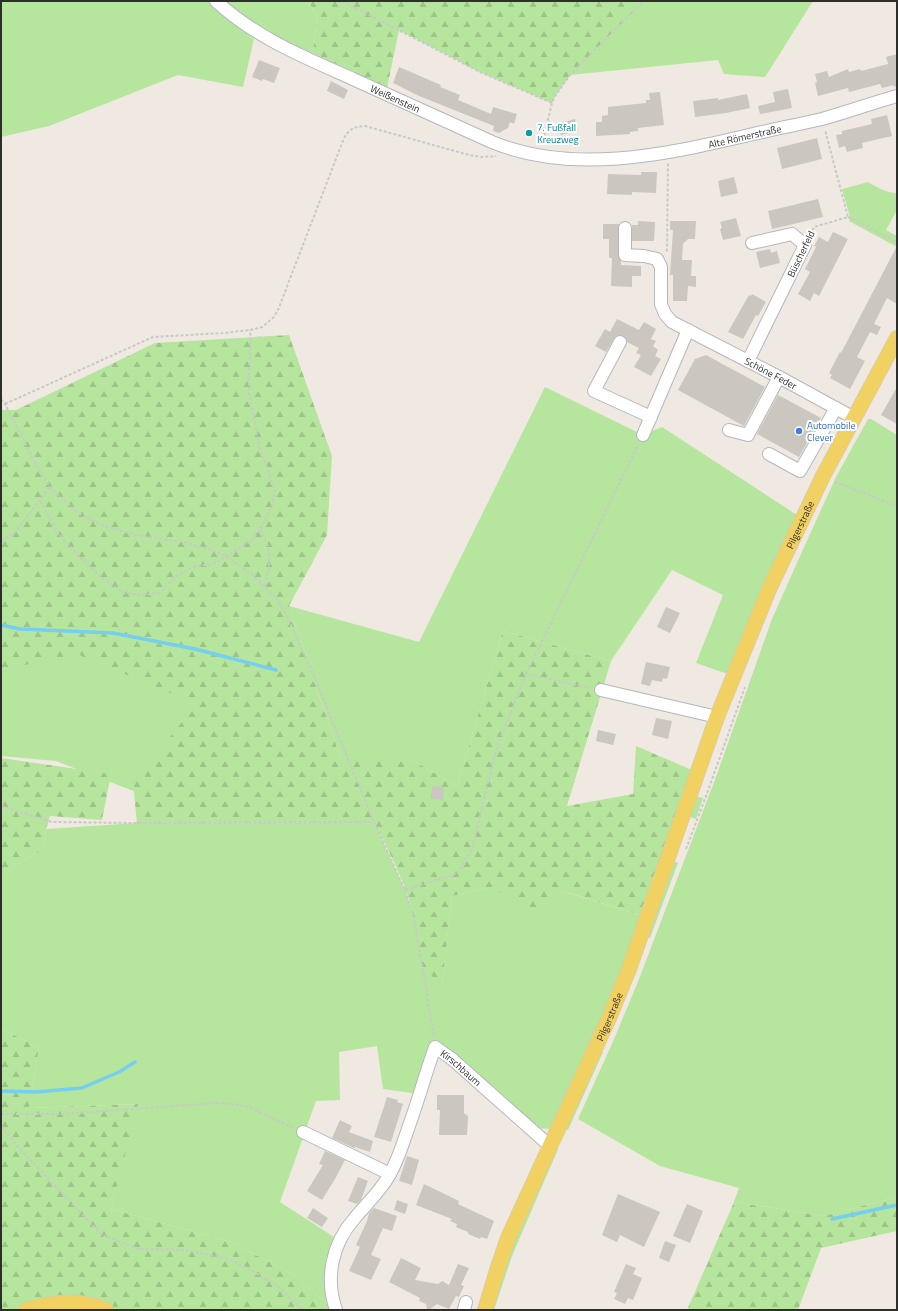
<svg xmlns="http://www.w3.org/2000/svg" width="898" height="1311" font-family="'Titillium Web',sans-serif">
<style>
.green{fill:#b6e59e}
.forest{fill:url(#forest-firs)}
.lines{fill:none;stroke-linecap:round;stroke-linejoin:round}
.stream{stroke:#75cff0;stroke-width:3.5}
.building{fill:#cbc7bf}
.minor-casing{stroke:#b4b7c1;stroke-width:14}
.major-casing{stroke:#c9c9c9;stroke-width:16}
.path{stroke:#c9c9c9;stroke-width:2;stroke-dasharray:3 2;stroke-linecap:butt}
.minor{stroke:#fff;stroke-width:12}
.major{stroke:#f2d163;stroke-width:15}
.culture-dot{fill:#0f9aa8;stroke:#fff;stroke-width:1.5}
.shop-dot{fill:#3f7fe0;stroke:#fff;stroke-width:1.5}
.labels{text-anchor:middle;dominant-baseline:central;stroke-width:4;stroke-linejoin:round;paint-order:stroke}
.street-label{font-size:10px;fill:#2e2e2e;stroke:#fff}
.culture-label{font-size:10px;fill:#0d838f;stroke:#fff;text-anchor:start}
.shop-label{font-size:10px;fill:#366cbe;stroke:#fff;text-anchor:start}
</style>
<defs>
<pattern id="forest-firs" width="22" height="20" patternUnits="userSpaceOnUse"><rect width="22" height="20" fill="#b6e59e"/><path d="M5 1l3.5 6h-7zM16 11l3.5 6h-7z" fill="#9dc588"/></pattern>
</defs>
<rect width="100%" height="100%" fill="#efe9e1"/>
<g class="green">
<path d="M1,1H208L212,6L254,39L243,87L178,75L49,126L1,137Z"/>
<path d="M224,1H308L317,16L313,53L257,28Z"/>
<path d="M644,1H813L765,77L724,74L718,60L570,75Z"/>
<path d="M868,182C877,187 886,193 897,193V210L886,230L897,236V247L849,221L850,217L842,189Z"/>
<path d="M545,387L643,435L662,427L797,515L728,674L696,663L723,595L672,570L611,661L503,631L457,786L412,760H341L289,606L419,642Z"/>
<path d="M868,419H871L897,435V1197L824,1216L734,1202L739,1188L660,1166L578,1119L615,1037L639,979L716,777L772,619L800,556L836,477Z"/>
<path d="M56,634L202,700L136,792L56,761L1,756V662Z"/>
<path d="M695,796L703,798L696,819L688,816Z"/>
<path d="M374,822L405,890L415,919L442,983L452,896L492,887L533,914L562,891L643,916L608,1004L551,1129L536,1128L436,1048L420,1094L383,1089L377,1046L339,1052L340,1100L316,1101L280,1202L334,1237C324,1265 325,1277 330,1306L294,1275L231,1242L111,1209L137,1104L29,1108L39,1047L1,1029V873L43,850L46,829L137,823Z"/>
<path d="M673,861L678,863L650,938L646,937Z"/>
<path d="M600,1051L603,1052L568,1130L564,1128Z"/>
<path d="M555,1148L558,1149L512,1256L494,1310H491L509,1254Z"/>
</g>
<g class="forest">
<path d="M308,1H644L570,75L555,96L552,103L480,72L399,30L387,88L313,53L317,16Z"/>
<path d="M289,335L332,456L327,535L289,606L341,760H412L457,786L503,631L611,661L567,806L633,794L636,746L692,770L643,916L563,891L533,915L492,887L452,896L442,984L422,968C419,951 418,935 414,919C408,886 389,852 374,822L137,823L133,784L196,704L77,654L1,670V409L3,410H16L155,343Z"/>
<path d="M1,758L111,774L102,820L50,816L46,829L43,850L1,873Z"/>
<path d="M1,1029L39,1047L29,1108L138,1104L111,1209L231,1242L294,1275L330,1306L331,1310H1Z"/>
<path d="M897,1197V1231L821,1248L798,1310H687L734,1202L824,1216Z"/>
</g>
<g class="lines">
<g class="stream">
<path d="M1,625L20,629L113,633L195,649L276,670"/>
<path d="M1,1091L36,1092L82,1088L119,1072L135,1062"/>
<path d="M832,1219L897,1205"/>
</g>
</g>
<g class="building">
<path d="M897,54V86L894,87L891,75L894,85L882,88L880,84L849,92L848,88L818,96L815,83L817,82L815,74L827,71L829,77L848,69L849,72L860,69L861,71L888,64L886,57Z"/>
<path d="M259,60L280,68L274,83L263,79L262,81L252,77Z"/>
<path d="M399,67L441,85L440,87L460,95L458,100L491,114L493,107L517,114L514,124L510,122L508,128L499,133L493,131L494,126L419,96L393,83Z"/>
<path d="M331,81L348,90L344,99L327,91Z"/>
<path d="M788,89L792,108L760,114L758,106L775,102L773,92Z"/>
<path d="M660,92L664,125L638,128V131L630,132V134L596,136V122H602V116L608,115V107L646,103V100H650L649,93Z"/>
<path d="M747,94L750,108L726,113L695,117L693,101L718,98V100Z"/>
<path d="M887,115L892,136L862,143L863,148L847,152L845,146L839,148L836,135L842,134V131L872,124L871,119Z"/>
<path d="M575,119L578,131L561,135L558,124Z"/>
<path d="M817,138L822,159L782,169L777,148Z"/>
<path d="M641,172H657L656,193L632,192V195L607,194L608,174L641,175Z"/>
<path d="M734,177L738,193L721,197L718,181Z"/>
<path d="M818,199L823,217L772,229L768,211Z"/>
<path d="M736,218L741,236L723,240L720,229L722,228L720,222Z"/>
<path d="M638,221L655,222L654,241H632V225H638Z"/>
<path d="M670,221H696L695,239H688L683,244L682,260H692L691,276H696V287L688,286L687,301H673V275H670L673,230H670Z"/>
<path d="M603,224H619L618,255L621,261V265L641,266V276H632V287L611,286L612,258H609V239H603Z"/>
<path d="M833,232L848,239L819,296L814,293L810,301L798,294L810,272L805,269L816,247L814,246L819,237L828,242Z"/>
<path d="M897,246V304L887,298L874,324L881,327L877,335L870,332L857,357L865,361L850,389L830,378L832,375L829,373L840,352L841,353Z"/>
<path d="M770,249L771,253L777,251L780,263L760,268L756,252Z"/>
<path d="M752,294L766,302L758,316L756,315L743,339L728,332L749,295L751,296Z"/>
<path d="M617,319L639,330L644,322L656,329L651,339L656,341L653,346L658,350L655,356L661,359L651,376L634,367L641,355L636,353L639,348L627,342L624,336L620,335L616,336L606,352L595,346L605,329L610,332Z"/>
<path d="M706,355L765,387L744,426L678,390L695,359Z"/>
<path d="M897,387V424L881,415Z"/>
<path d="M778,395L821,418L799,457L757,434Z"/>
<path d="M666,607L680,613L670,633L657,627Z"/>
<path d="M646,662L670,667L667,679L663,678L662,682L652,680L650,686L641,684Z"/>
<path d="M656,718L672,721L668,739L652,735Z"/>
<path d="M598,730L616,734L613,745L596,741Z"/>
<path d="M432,786L444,787L443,800L431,799Z"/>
<path d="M437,1095H464V1113L468,1116L467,1135H439L440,1110H437Z"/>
<path d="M387,1097L398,1100L397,1102L403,1104L391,1142L374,1137Z"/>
<path d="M340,1120L352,1126L349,1132L373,1141L370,1152L355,1147L354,1148L332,1138Z"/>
<path d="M325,1151L345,1160L335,1179L322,1200L307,1191L323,1165L319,1164Z"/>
<path d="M407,1156L419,1160L412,1185L399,1181Z"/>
<path d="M358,1177L368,1181L361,1200L357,1204L348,1201Z"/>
<path d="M424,1184L459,1201L458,1204L494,1221L487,1239L481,1237L480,1239L468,1234V1232L456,1227L457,1224L450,1221L452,1219L416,1205Z"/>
<path d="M618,1194L660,1212L644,1247L620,1235L617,1242L602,1235Z"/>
<path d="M397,1200L408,1204L405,1214L394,1210Z"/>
<path d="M687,1204L703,1211L690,1243L673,1236Z"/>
<path d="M313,1208L328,1218L322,1227L307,1218Z"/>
<path d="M374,1208L397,1216L392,1231L383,1228L371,1255L381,1259L371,1280L349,1271L360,1247L356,1245L367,1221L369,1213Z"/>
<path d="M665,1241L676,1245L669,1262L659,1258Z"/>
<path d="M401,1258L421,1268L415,1280L438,1284L442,1281L449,1285L458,1264L469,1268L461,1285L464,1286L459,1297L456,1296L449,1309L437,1304L429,1310H427L426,1304L419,1301L420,1298L389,1282Z"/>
<path d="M626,1264L636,1268L633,1274L642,1278L633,1300L628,1298L625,1304L614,1299L617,1293L614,1292Z"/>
</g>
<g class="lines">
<defs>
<g id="minor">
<path id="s1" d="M216,1C256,38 304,57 353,79C399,100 445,121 492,142C572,175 663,155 745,136C770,130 796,125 822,119C847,112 872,103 897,96"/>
<path id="s2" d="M625,228V255L644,256L657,259L661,267V304L665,314L672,322L779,377L854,418"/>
<path d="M620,342L594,391L651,417"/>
<path d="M748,361L805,245L792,234L752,243"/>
<path d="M729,430L748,435L779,377"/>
<path d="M643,435L688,330"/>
<path d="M769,454L800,471L836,408"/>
<path d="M601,690L717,717"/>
<path d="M303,1132L390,1174"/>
<path id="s3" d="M336,1310C325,1278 332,1244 354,1219C366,1204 381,1191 390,1174C399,1158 404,1140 410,1123C419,1098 426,1072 435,1047L452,1059L550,1146"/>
<path d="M464,1310L466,1302"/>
</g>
<g id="major">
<path d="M26,1310C55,1302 77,1298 106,1310"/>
<path id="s4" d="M485,1310L498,1267L508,1238L609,1018L629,969L717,717L770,587L823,476L897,338"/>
</g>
</defs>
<use href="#minor" class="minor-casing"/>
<use href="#major" class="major-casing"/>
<g class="path">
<path d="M342,1L480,72L552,103"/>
<path d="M542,145L552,103L555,96L570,75L644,1"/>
<path d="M848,217L897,242"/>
<path d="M810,235L814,227L848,217L825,130"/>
<path d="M666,251L667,250L668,162"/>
<path d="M1,399L5,404L37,466L50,487L78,513L105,526L136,535L183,542L209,549L226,556L251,574L277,599L287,616L313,674L374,822L405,890L414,919L434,1036"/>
<path d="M5,404L153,337L223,333L250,330L262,327L273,318L278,310L344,138C350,128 354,127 365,126L469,155L482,157L496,156"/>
<path d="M835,482L897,506"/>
<path d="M40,501L58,533L78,555L102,578L124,593L144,595L160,593L175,577L193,567L216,563L253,539L263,524L271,508L275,491L259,445L249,393V371L251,342L250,330"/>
<path d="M260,530C273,550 270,564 265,586"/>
<path d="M1,541L15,532L50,487"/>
<path d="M526,674L638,445"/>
<path d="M1,806L52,822L137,823L374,822"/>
<path d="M686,849L705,799L745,687"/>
<path d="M405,890L458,873L472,849L496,750L526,674L590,688"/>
<path d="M1,1114H63L216,1103L233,1104L249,1107L293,1128"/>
<path d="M1,1126L18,1147L102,1235L139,1249L187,1250L231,1260L254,1272L275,1284L303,1310"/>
</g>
<use href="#minor" class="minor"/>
<use href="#major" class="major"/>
</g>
<circle class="culture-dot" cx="529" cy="133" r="4"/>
<circle class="shop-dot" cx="799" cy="431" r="4"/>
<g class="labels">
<g class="street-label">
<text stroke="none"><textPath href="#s1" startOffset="205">Weißenstein</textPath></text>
<text stroke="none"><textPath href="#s1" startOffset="568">Alte Römerstraße</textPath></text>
<text transform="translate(801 254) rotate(-64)">Büscherfeld</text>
<text stroke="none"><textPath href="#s2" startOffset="238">Schöne Feder</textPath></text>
<text stroke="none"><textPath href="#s4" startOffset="847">Pilgerstraße</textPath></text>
<text stroke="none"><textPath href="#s4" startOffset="319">Pilgerstraße</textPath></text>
<text stroke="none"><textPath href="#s3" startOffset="323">Kirschbaum</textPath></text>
</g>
<g class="culture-label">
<text x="537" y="127">7. Fußfall<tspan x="537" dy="12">Kreuzweg</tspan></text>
</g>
<g class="shop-label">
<text x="807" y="425">Automobile<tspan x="807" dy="12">Clever</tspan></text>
</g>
</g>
<rect width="898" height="1311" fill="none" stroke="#2e2e2e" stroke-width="4"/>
</svg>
